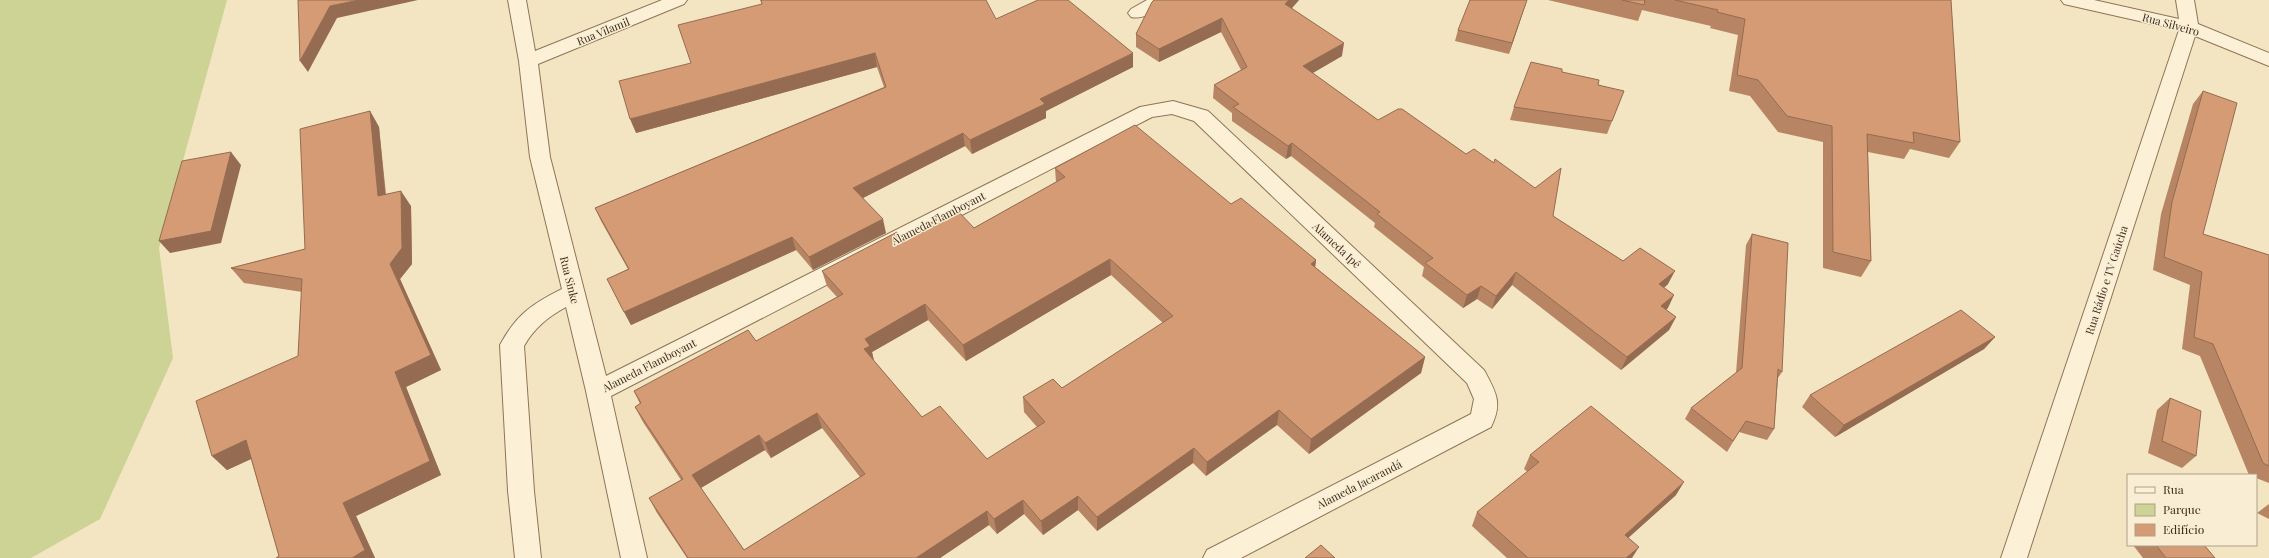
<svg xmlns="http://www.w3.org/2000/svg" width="2269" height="558" font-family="'Playfair Display',serif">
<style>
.green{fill:#ccd395}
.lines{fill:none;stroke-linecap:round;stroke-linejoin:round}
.minor-casing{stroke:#8f7457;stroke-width:2}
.minor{fill:#fcf1d7;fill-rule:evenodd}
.wall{fill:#b78564;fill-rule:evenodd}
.shaded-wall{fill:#956c51}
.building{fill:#d59b74;stroke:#956c51;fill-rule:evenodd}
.labels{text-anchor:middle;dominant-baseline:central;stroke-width:3;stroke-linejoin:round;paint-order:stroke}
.street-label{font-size:11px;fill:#3e2c1d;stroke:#f9eed3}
</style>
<rect width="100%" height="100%" fill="#f3e4c2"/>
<path class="green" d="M0,0H227L159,248L173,358L100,519L31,558H0Z"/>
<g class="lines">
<defs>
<g id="minor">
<path d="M508,0H526L535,51L662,0H687L684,4L538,64L550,157L606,376L1140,107L1173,101L1208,111L1484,370C1496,392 1503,403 1491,427L1241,558H1203L1207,550L1471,414L1474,399L1467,383L1194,121L1172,114L1152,117L611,396L647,558H621L586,391L566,307C548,317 534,328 524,346L534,491L541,558H515L508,491L500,345C516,315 532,304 562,289L530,157L519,61Z"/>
<path d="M1147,0H1169C1162,10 1142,20 1131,17L1128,13L1131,9Z"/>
<path d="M2061,0H2094L2179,19L2176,0H2194L2198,24L2269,53V66L2195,36L2027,558H2001L2179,30L2064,4Z"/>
</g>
</defs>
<use href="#minor" class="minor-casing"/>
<use href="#minor" class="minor"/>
</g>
<g class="wall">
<path d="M760,0L996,19L1133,67L1046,111V118L972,154L965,146L863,198L886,233L813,270L796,250L631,325L607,279L628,269L601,221L595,208L884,87L877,67L636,133L691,63L762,4Z"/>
<path d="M1154,0H1299L1292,8L1342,56L1312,73L1378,120L1553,216L1623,261L1668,284L1664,288L1668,308L1666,310L1676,317L1669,330L1621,370L1512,285L1492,309L1477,299L1463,308L1422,276L1424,267L1374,227L1375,223L1291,156L1286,159L1232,121V113L1213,98L1214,85L1241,70L1221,32L1159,62L1136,47V34Z"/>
<path d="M1527,0L1509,54L1455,41L1458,30Z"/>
<path d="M1548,0H1951L1960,142L1949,158L1910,149L1904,159L1868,152L1871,261L1861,277L1823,268V142L1778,132L1750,96L1729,91L1738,35L1710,28L1711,26L1642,10L1638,21Z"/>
<path d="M1562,72L1598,85L1624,91L1607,134L1510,120L1514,107Z"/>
<path d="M2203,91V234L2269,255V483L2256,478V475H2249L2200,356L2182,349L2190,285L2153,270L2161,214L2193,104Z"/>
<path d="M370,111L379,127L386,194L411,206L412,264L400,279L441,370L406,387L441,475L356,516L375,558H276L279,556L251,459L227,470L212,456L298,356L302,292L244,283L231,268L305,249Z"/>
<path d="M1055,168L1231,204L1316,260L1315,267L1425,357L1421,373L1309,454L1277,425L1206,476L1193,463L1097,531L1078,510L1043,535L1024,514L997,534L989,525L940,558H687L657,513L649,498L681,480L643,422L635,407L640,404L634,391L756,341L837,297L827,286L822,271L903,238L974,228L1056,182ZM1111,275L1163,323L1062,388L1023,397L1024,412L1037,427L987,459L922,417L874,361L872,352L928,320L966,361ZM822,428L860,477L744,550L701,488L765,450L771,458Z"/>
<path d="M1752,234L1782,372L1778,378L1774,429L1767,440L1739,432L1727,452L1685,419L1691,408L1736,373L1746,245Z"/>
<path d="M1995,337L1984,349L1835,437L1802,407L1810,395Z"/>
<path d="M2170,398L2196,456L2182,468L2148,453L2157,410Z"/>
<path d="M1530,455L1676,495L1628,538L1632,558H1507L1472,526L1477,512L1528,472L1524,469Z"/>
<path d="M2269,504V519L2257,513Z"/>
<path d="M2133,545H2204L2215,558H2143Z"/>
</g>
<g class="shaded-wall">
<path d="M359,0H418L337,18L308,72L300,61L330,6Z"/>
<path d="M1289,0H1299L1284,17L1285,4Z"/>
<path d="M1527,0L1509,54L1512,43Z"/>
<path d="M1222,18L1221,32L1159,62V49Z"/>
<path d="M1344,43L1342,56L1301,80L1303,66Z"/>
<path d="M875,53L877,67L636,133L630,119Z"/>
<path d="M1133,53V67L1046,111V118L972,154L970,140L1040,99Z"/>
<path d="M370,111L379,127L387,212L378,196Z"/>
<path d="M963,133L965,146L857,201L853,188Z"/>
<path d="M1292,143L1291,156L1286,159L1288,146Z"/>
<path d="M231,152L241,165L221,243L170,253L159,241Z"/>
<path d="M401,191L411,206L412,264L400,279L441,370L406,387L441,475L356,516L375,558H352L343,503L395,372L390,264Z"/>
<path d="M883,219L886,233L813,270L809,257Z"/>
<path d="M792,237L796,250L631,325L624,312Z"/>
<path d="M1110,259L1111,275L966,361L963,345Z"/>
<path d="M1316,260L1314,276L1311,264Z"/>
<path d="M1675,271L1668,284L1653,297L1659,284Z"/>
<path d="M1516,272L1512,285L1492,309L1496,296Z"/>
<path d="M1481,286L1477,299L1463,308L1467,295Z"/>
<path d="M1674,295L1668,308L1654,319L1661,306Z"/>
<path d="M925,304L928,320L872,352L874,361L864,349L865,339Z"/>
<path d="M1676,317L1669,330L1621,370L1627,357Z"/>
<path d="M1995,337L1984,349L1835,437L1844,425Z"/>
<path d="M1425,357L1421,373L1309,454L1311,439Z"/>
<path d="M1279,410L1277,425L1206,476L1207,462Z"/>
<path d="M817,413L822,428L771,458L765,443Z"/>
<path d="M759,435L765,450L699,489L692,475Z"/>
<path d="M246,440L260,455L227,470L212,456Z"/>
<path d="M1194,448L1193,463L1097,531V517Z"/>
<path d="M1684,482L1676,495L1617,548L1625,535Z"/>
<path d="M1078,496V510L1043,535L1041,521Z"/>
<path d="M1023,500L1024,514L997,534L994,519Z"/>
<path d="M987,511L989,525L940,558H916Z"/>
<path d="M1639,547L1632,558H1626Z"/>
</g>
<g class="building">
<path d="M298,0H359L330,6L300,61Z"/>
<path d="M761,0H986L996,19L1038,0H1068L1133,53L1040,99L1045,104L970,140L963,133L853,188L883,219L809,257L792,237L624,312L607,279L629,269L595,208L886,87L875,53L630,119L619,81L691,63L678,25L762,4Z"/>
<path d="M1154,0H1289L1285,4L1344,43L1303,66L1378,120L1398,109H1402L1466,154L1474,149L1494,163L1495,159L1535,188L1561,168L1553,216L1623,261L1640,248L1675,271L1659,284L1674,295L1661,306L1676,317L1627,357L1516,272L1496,296L1481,286L1467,295L1425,263L1433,258L1377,214L1380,212L1292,143L1288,146L1233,107L1239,104L1214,85L1247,67L1222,18L1159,49L1136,34L1152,2Z"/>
<path d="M1470,0H1527L1512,43L1458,30Z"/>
<path d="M1622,0H1645L1644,5Z"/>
<path d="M1675,0H1951L1960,142L1913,132L1914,143L1867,134L1871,261L1833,252L1832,126L1787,116L1758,80L1737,75L1745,19L1717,12L1718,10Z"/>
<path d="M1531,62L1562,69V72L1599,80L1598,85L1624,91L1612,121L1514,107Z"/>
<path d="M2203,91L2237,103L2203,234L2269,255V466L2263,463L2213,344L2194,337L2202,272L2164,257L2172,202Z"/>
<path d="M370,111L378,196L401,191L402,248L390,264L431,355L395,372L430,461L343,503L365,550L352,558H276L279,556L246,440L212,456L196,401L298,356L302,279L231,268L305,249L300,129Z"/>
<path d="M1135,125L1231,204L1241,198L1316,260L1311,264L1425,357L1311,439L1279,410L1207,462L1194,448L1097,517L1078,496L1041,521L1023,500L994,519L987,511L916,558H688L649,498L683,479L635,407L641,403L634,391L748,330L756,341L843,294L822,271L897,232L903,238L956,209L974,228L1065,177L1055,168ZM1110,259L1173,316L1062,388L1053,379L1023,397L1045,422L987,459L940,406L922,417L864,349L870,346L865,339L925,304L963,345ZM817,413L865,474L744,550L692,475L759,435L765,443Z"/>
<path d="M231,152L211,231L159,241L182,161Z"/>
<path d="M1752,234L1788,243L1782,372L1778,369L1774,429L1746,421L1733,441L1691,408L1742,368Z"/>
<path d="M1961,310L1995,337L1844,425L1810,395Z"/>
<path d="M2170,398L2201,411L2196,456L2162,441Z"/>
<path d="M1591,406L1684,482L1625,535L1639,547L1626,558H1528L1477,512L1539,462L1530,455Z"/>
<path d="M1321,545L1335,558H1305Z"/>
<path d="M2156,545H2204L2215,558H2166Z"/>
</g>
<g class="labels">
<g class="street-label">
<text transform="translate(2171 24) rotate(15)">Rua Silveiro</text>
<text transform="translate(603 31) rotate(-22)">Rua Vilamil</text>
<text transform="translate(938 218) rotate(-27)">Alameda Flamboyant</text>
<text transform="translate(1337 245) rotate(43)">Alameda Ipê</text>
<text transform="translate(570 280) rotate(76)">Rua Sinke</text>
<text transform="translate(2106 280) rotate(-72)">Rua Rádio e TV Gaúcha</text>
<text transform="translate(649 365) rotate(-27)">Alameda Flamboyant</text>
<text transform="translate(1359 484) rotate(-27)">Alameda Jacarandá</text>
</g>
</g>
<rect x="2127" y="474" width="130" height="72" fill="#f9eed3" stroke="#aea08a"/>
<rect x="2135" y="487" width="20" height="6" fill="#fcf1d7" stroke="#aea08a"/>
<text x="2163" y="494" font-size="12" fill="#3e2c1d">Rua</text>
<rect x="2135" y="504" width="20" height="12" fill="#ccd395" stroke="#aea08a"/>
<text x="2163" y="514" font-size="12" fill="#3e2c1d">Parque</text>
<rect x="2135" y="524" width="20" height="12" fill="#d59b74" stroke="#aea08a"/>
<text x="2163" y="534" font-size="12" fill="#3e2c1d">Edifício</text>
</svg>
